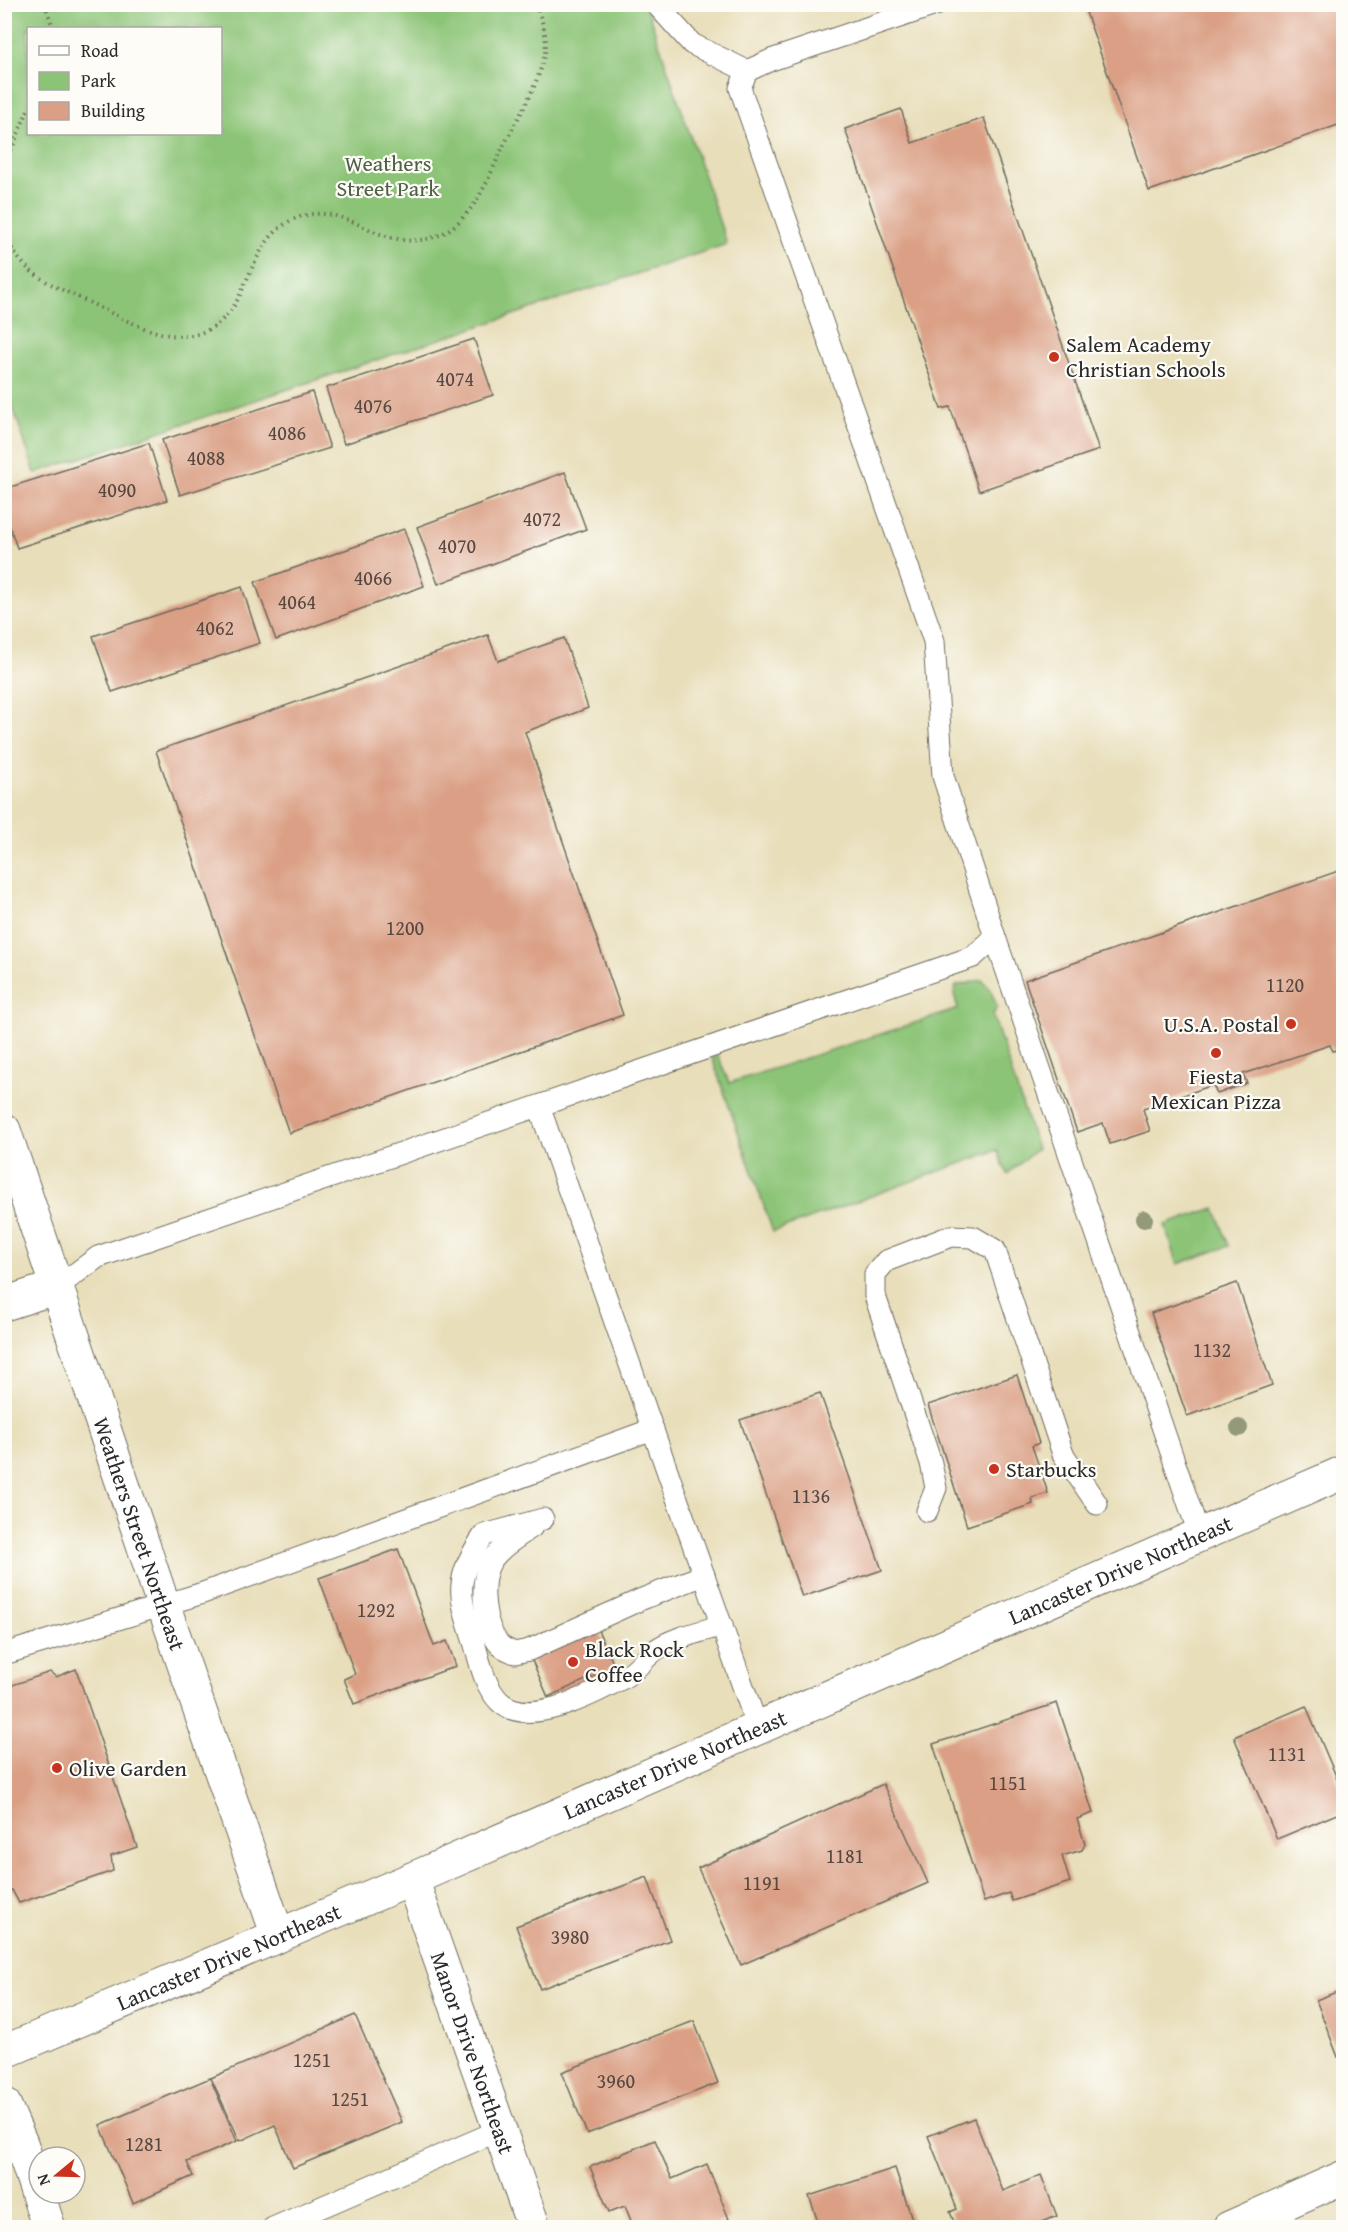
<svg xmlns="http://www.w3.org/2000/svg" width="1348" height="2232" font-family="'Gentium Book Plus',serif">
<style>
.green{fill:#8cc477;stroke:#5c7851;stroke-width:1.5;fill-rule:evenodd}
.building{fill:#da9f84}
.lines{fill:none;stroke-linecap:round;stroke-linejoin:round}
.service-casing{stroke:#6d6a5d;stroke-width:23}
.minor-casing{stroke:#6d6a5d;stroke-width:35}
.primary-casing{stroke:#6d6a5d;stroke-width:35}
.path{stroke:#6d6a5d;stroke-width:4;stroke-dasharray:1.5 4.5;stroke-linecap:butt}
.service{stroke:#fff;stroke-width:21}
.minor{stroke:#fff;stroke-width:33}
.primary{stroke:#fff;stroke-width:33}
.tree{fill:#93997a}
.poi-dot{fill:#c8321e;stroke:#fdfcf7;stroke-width:2}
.labels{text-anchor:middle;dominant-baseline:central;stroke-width:4.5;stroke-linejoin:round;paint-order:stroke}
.number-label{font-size:20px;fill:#574841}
.park-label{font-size:22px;fill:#4d6146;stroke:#fdfcf7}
.poi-label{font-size:22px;fill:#2b2b2b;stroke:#fdfcf7;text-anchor:start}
.street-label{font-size:22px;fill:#2b2b2b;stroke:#fdfcf7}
</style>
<rect width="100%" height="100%" fill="#fdfcf7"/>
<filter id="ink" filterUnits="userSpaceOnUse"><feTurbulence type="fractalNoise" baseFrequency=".0167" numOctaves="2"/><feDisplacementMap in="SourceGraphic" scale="12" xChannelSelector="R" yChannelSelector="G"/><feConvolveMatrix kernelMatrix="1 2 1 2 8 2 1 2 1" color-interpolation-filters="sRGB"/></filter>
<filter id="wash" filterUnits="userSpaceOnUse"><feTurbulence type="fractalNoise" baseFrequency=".008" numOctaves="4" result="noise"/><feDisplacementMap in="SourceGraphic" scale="24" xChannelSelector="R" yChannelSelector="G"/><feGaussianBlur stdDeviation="1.35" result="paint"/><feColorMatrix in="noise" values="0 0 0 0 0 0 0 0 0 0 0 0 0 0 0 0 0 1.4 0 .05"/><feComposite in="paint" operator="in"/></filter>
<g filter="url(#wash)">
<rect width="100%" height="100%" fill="#e8deba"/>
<g class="green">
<path d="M4,5H646L727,244L35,473L5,384ZM28,28H220V134H28Z"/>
<path d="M982,980L990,989L997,1006L993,1016L1037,1149L1007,1174L997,1150L773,1232L712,1058L718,1055L729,1083L958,1009L954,994L956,986Z"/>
<path d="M1215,1208L1229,1246L1178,1264L1165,1225Z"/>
</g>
<g id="blocks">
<g class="building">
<path d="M1083,4H1344V123L1149,191Z"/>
<path d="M901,109L912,143L984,118L1099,450L979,491L950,407L941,409L845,129Z"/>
<path d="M474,339L493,395L344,444L326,388Z"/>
<path d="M312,392L330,448L180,495L162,440Z"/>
<path d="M149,443L167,500L17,548L4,510V489Z"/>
<path d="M565,472L586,529L438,584L417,527Z"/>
<path d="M404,529L424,586L276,640L255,582Z"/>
<path d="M242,587L260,643L112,692L93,636Z"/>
<path d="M488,635L498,661L564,638L588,708L525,732L623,1015L289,1133L156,751Z"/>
<path d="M1344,869V1047L1333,1051L1330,1045L1243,1074L1247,1083L1217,1094L1213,1085L1143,1109L1150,1131L1110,1144L1103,1123L1077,1132L1025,980Z"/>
<path d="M1237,1283L1272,1385L1187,1416L1151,1313Z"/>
<path d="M1017,1375L1039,1443L1032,1446L1048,1493L1032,1498L1033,1504L967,1526L928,1405Z"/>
<path d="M820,1393L882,1570L802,1597L740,1420Z"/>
<path d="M398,1549L434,1646L447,1641L456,1666L354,1704L344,1679L355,1674L319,1578Z"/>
<path d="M597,1628L615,1667L548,1697L531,1658Z"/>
<path d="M76,1669L137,1847L111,1856L113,1871L19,1903L12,1890L4,1893V1688L50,1672L56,1677Z"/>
<path d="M1057,1703L1093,1813L1077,1819L1085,1844L1082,1850L1062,1856L1070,1882L1012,1901L1009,1893L984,1902L933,1744Z"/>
<path d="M1306,1706L1344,1795V1811L1277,1839L1234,1737Z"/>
<path d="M883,1784L928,1883L741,1965L698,1868Z"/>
<path d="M647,1877L670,1940L540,1989L516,1926Z"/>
<path d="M1344,1989V2055L1338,2057L1316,2000Z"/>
<path d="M355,2015L402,2122L293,2168L275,2125L240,2141L211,2078Z"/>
<path d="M694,2021L718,2083L587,2134L562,2072Z"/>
<path d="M210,2078L237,2141L187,2162L193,2176L133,2203L100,2125Z"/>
<path d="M974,2118L1003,2191L1041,2175L1057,2216L1028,2228H964L963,2224L956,2227L950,2212L957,2209L928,2136Z"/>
<path d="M655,2140L672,2179L707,2164L729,2219L708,2228H634L625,2206L609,2212L590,2167Z"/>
<path d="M895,2168L915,2228H820L809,2196Z"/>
</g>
</g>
</g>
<g filter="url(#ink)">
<use href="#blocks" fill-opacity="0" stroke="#6d6a5d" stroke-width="1.5"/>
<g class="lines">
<defs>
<g id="service">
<path d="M656,4L692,44L747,71"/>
<path d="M938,4L771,60L747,71L740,88L934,641L943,776L995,937L1200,1537"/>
<path d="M539,1106L758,1729"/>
<path d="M57,1287L98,1257L973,957L995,937"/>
<path d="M927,1511L936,1488L931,1463L875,1296V1274L886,1261L951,1236L973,1237L995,1250L1063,1454L1097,1504"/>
<path d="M543,1519L484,1535C454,1580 458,1593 474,1642C480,1662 484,1685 499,1701C527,1729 594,1694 623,1678C636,1671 645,1657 657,1649C674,1637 702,1632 722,1625"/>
<path d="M532,1527C518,1537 495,1550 488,1567C480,1588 484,1626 499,1644C502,1648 510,1651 515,1653L529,1650L642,1599L704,1575"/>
<path d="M4,1654L203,1593L653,1429"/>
<path d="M273,2228L500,2130"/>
</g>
<g id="minor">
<path id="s1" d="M4,1130L163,1604L278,1936"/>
<path d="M4,1304L57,1287"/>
<path id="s2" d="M412,1879L534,2228"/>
<path d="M4,2104L21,2143L49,2228"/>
<path d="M1229,2228L1344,2177"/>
</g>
<g id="primary">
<path id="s3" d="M4,2052L412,1879L1344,1472"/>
</g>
</defs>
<use href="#service" class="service-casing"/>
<use href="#minor" class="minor-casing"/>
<use href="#primary" class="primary-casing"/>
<g class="path">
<path d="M45,4L53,28"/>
<path d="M4,167L28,110"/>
<path d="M4,232C21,276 50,283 88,302C134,323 191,362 231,310C240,298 246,280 253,266C262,247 274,228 294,219C348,196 378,257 437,236C452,230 465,217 474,204C486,187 494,165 503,147C518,117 539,85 545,52C548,37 542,17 534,4"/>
</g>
<use href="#service" class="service"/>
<use href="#minor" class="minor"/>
<use href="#primary" class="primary"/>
</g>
<g class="tree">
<circle cx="1144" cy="1219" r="9"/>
<circle cx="1239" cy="1428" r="9"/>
</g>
</g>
<g class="poi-dot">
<circle cx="1054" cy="357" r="6"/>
<circle cx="1291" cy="1024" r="6"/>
<circle cx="1216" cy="1053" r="6"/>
<circle cx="994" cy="1469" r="6"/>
<circle cx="573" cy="1662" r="6"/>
<circle cx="57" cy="1768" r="6"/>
</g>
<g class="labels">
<g class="number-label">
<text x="455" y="378">4074</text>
<text x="373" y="405">4076</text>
<text x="287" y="432">4086</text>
<text x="206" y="457">4088</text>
<text x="117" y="489">4090</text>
<text x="542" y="518">4072</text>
<text x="457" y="545">4070</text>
<text x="373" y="577">4066</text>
<text x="297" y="601">4064</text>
<text x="215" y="627">4062</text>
<text x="405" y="927">1200</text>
<text x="1285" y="984">1120</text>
<text x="1212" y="1349">1132</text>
<text x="811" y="1495">1136</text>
<text x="376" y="1609">1292</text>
<text x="1287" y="1753">1131</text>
<text x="1008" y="1782">1151</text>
<text x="845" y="1855">1181</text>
<text x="762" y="1882">1191</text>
<text x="570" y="1936">3980</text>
<text x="312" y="2059">1251</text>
<text x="616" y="2080">3960</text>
<text x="350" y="2098">1251</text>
<text x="144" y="2143">1281</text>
</g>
<g class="park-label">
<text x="388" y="163">Weathers<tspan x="388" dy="25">Street Park</tspan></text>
</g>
<g class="poi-label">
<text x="1066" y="344">Salem Academy<tspan x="1066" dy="25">Christian Schools</tspan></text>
<text x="1279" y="1024" text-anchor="end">U.S.A. Postal</text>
<text x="1216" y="1076" text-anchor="middle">Fiesta<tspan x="1216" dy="25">Mexican Pizza</tspan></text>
<text x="1006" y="1469">Starbucks</text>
<text x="585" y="1649">Black Rock<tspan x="585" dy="25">Coffee</tspan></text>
<text x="69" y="1768">Olive Garden</text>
</g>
<g class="street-label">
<text stroke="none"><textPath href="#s1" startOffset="426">Weathers Street Northeast</textPath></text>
<text stroke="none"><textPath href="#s3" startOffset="1216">Lancaster Drive Northeast</textPath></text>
<text stroke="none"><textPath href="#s3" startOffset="730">Lancaster Drive Northeast</textPath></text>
<text stroke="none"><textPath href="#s3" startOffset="244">Lancaster Drive Northeast</textPath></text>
<text stroke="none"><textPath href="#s2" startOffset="184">Manor Drive Northeast</textPath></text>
</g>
</g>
<rect width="1348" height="2232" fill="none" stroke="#fdfcf7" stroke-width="24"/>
<rect x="27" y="27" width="195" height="108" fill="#fdfcf7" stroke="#a9a8a5" stroke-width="1.5"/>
<rect x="39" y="46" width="30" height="9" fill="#ffffff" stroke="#a9a8a5" stroke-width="1.5"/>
<text x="81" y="57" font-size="18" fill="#2b2b2b">Road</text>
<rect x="39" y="72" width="30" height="18" fill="#8cc477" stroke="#a9a8a5" stroke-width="1.5"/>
<text x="81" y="87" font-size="18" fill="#2b2b2b">Park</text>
<rect x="39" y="102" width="30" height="18" fill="#da9f84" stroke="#a9a8a5" stroke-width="1.5"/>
<text x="81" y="117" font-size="18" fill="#2b2b2b">Building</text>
<g transform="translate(57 2175) rotate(251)"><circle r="28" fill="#fdfcf7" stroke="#a9a8a5" stroke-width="1.5"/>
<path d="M0-4.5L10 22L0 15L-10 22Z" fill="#c8321e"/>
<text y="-9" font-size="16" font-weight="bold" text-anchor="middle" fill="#2b2b2b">N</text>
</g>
</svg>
